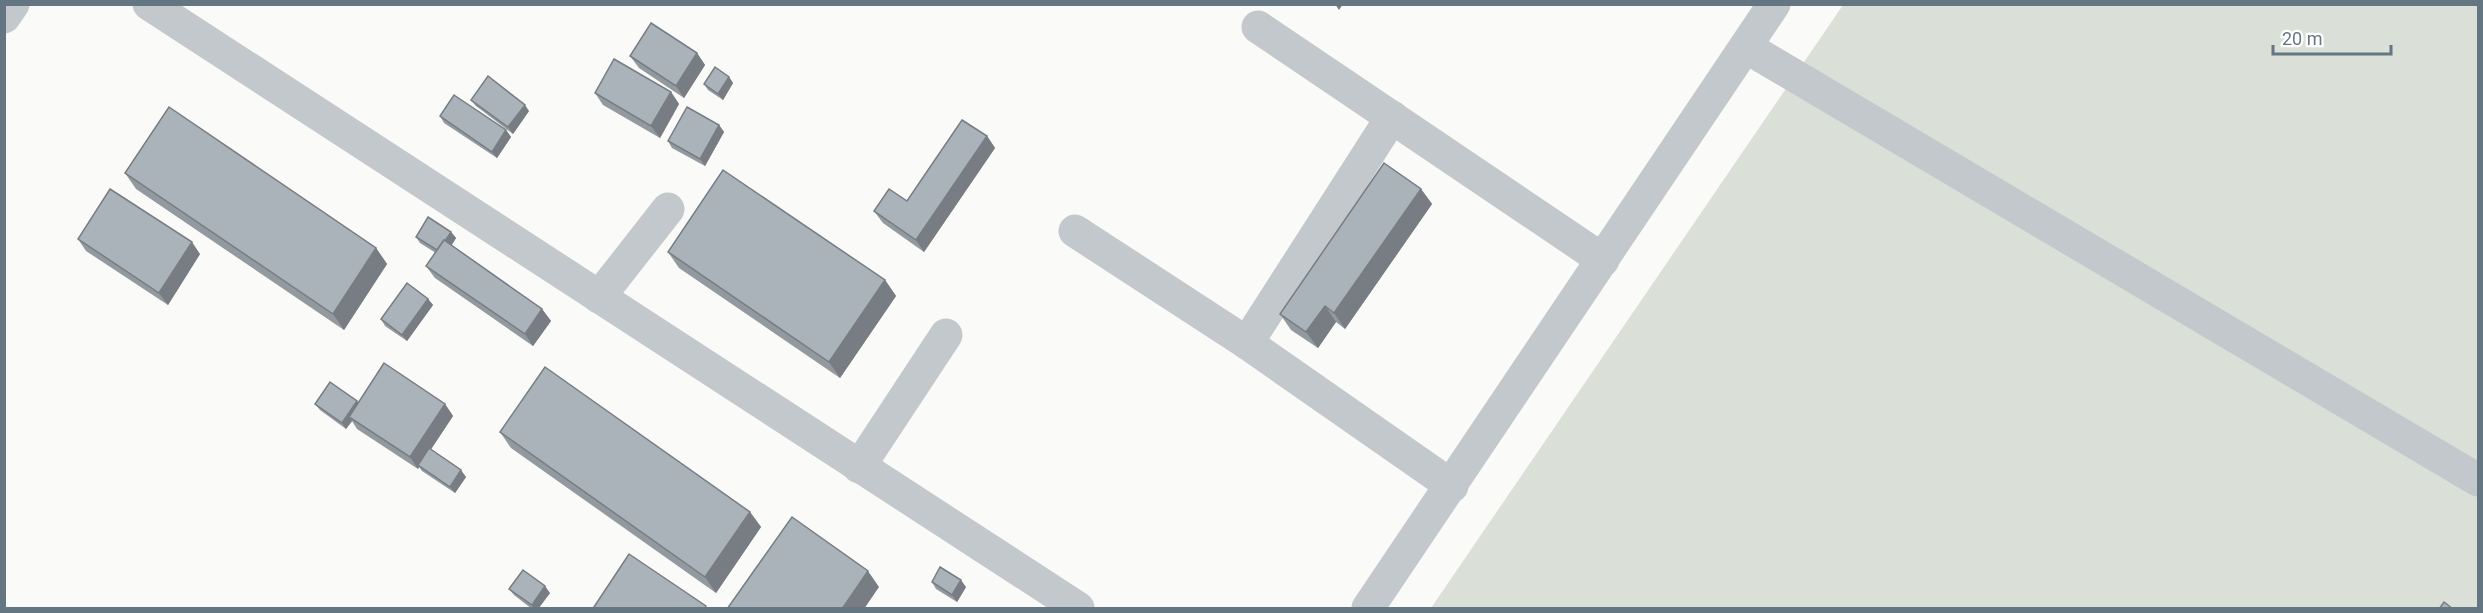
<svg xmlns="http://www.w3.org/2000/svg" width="2483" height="613" font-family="Roboto,sans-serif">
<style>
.green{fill:#dadfd7}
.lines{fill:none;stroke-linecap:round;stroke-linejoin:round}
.minor{stroke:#c3c8cc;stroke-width:33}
.wall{fill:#929a9f}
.shaded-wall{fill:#777d82}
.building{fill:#aab3b9;stroke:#777d82;stroke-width:1.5}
</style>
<rect width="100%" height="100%" fill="#fafaf8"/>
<path class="green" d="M1843,5H2478V608H1431Z"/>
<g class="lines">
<g class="minor">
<path d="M149,4L1078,608"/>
<path d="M4,17L13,4"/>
<path d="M1258,27L1603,260"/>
<path d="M1746,47L2478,480"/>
<path d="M1075,231L1247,343L1452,486"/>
<path d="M599,297L668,209"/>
<path d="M1247,343L1392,117"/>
<path d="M859,467L946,335"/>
<path d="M1368,608L1774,4"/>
</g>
</g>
<g class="wall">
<path d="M697,53L705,65L684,98L639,68L630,56Z"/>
<path d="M729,77L733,83L723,100L708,90L704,84Z"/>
<path d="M671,92L679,104L660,138L603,105L595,93Z"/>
<path d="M471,100L529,111L513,134L476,106Z"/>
<path d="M440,116L506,130L511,137L497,158L444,123Z"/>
<path d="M719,125L724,132L705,166L672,148L668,141Z"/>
<path d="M987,136L995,148L924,252L883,223L874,211L907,201Z"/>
<path d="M125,173L376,248L387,264L344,330L136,189Z"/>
<path d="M1421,189L1432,204L1345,329L1336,322L1318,348L1291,330L1280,314Z"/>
<path d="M451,232L456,238L451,246L542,309L551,321L533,346L435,278L426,266L436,253L420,243L416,237Z"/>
<path d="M78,239L200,254L168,305L86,251Z"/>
<path d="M668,252L885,280L896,296L840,378L679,268Z"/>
<path d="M428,299L433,305L407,341L385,326L381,319Z"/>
<path d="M357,401L358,403L445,404L453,416L431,449L466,477L455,493L422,471L419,467L418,469L357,429L352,421L346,429L320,410L315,404Z"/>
<path d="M500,432L750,512L761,527L716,593L511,448Z"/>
<path d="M932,582L966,587L957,602L936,589Z"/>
<path d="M509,589L550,593L538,609H532L514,595Z"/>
</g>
<g class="shaded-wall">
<path d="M1335,4H1343L1339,10Z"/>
<path d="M697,53L705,65L684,98L676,86Z"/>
<path d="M729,77L733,83L723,100L718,94Z"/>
<path d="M671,92L679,104L660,138L651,126Z"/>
<path d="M525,105L529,111L513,134L508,127Z"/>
<path d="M719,125L724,132L705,166L700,159Z"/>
<path d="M506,130L511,137L497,158L492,152Z"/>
<path d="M987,136L995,148L924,252L916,240Z"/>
<path d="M1421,189L1432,204L1345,329L1334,313Z"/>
<path d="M451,232L456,238L444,258L439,251Z"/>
<path d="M192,242L200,254L168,305L159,293Z"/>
<path d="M376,248L387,264L344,330L333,314Z"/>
<path d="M885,280L896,296L840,378L829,362Z"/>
<path d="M428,299L433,305L407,341L402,335Z"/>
<path d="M1325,306L1336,322L1318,348L1306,332Z"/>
<path d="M542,309L551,321L533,346L525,334Z"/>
<path d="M357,401L361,407L349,417L352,421L346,429L342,423Z"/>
<path d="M445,404L453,416L420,466L418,465L419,467L418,469L410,457Z"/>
<path d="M461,470L466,477L455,493L450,487Z"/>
<path d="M750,512L761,527L716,593L705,577Z"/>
<path d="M868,571L879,587L864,609H842Z"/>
<path d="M961,580L966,587L957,602L952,595Z"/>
<path d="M545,586L550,593L538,609H534L532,605Z"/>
</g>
<g class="building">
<path d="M651,23L697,53L676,86L630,56Z"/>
<path d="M614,59L671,92L651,126L595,93Z"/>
<path d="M715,67L729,77L718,94L704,84Z"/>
<path d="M488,76L525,105L508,127L471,100Z"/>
<path d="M454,95L506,130L492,152L440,116Z"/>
<path d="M169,107L376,248L333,314L125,173Z"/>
<path d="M687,107L719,125L700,159L668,141Z"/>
<path d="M962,120L987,136L916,240L874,211L889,189L907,201Z"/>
<path d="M1384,163L1421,189L1334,313L1325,306L1306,332L1280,314Z"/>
<path d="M723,170L885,280L829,362L668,252Z"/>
<path d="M110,189L192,242L159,293L78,239Z"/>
<path d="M428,217L451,232L445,241L444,240L437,250L416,237Z"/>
<path d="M444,240L542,309L525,334L426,266Z"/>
<path d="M407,283L428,299L402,335L381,319Z"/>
<path d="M384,363L445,404L410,457L349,417Z"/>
<path d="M545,367L750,512L705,577L500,432Z"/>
<path d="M330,382L357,401L342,423L315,404Z"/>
<path d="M429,448L461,470L450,487L418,465Z"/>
<path d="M792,517L868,571L842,609H727Z"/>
<path d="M629,554L706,606L705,609H596L594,607Z"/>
<path d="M940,567L961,580L952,595L932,582Z"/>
<path d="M523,570L545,586L532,605L509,589Z"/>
<path d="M2444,602L2453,609H2439Z"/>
</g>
<rect width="2483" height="613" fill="none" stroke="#657683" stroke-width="12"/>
<path d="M2273 45v9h118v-9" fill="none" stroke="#657683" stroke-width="3"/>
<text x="2282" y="45" font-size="18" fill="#657683" stroke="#ffffff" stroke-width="4.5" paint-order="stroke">20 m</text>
</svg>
